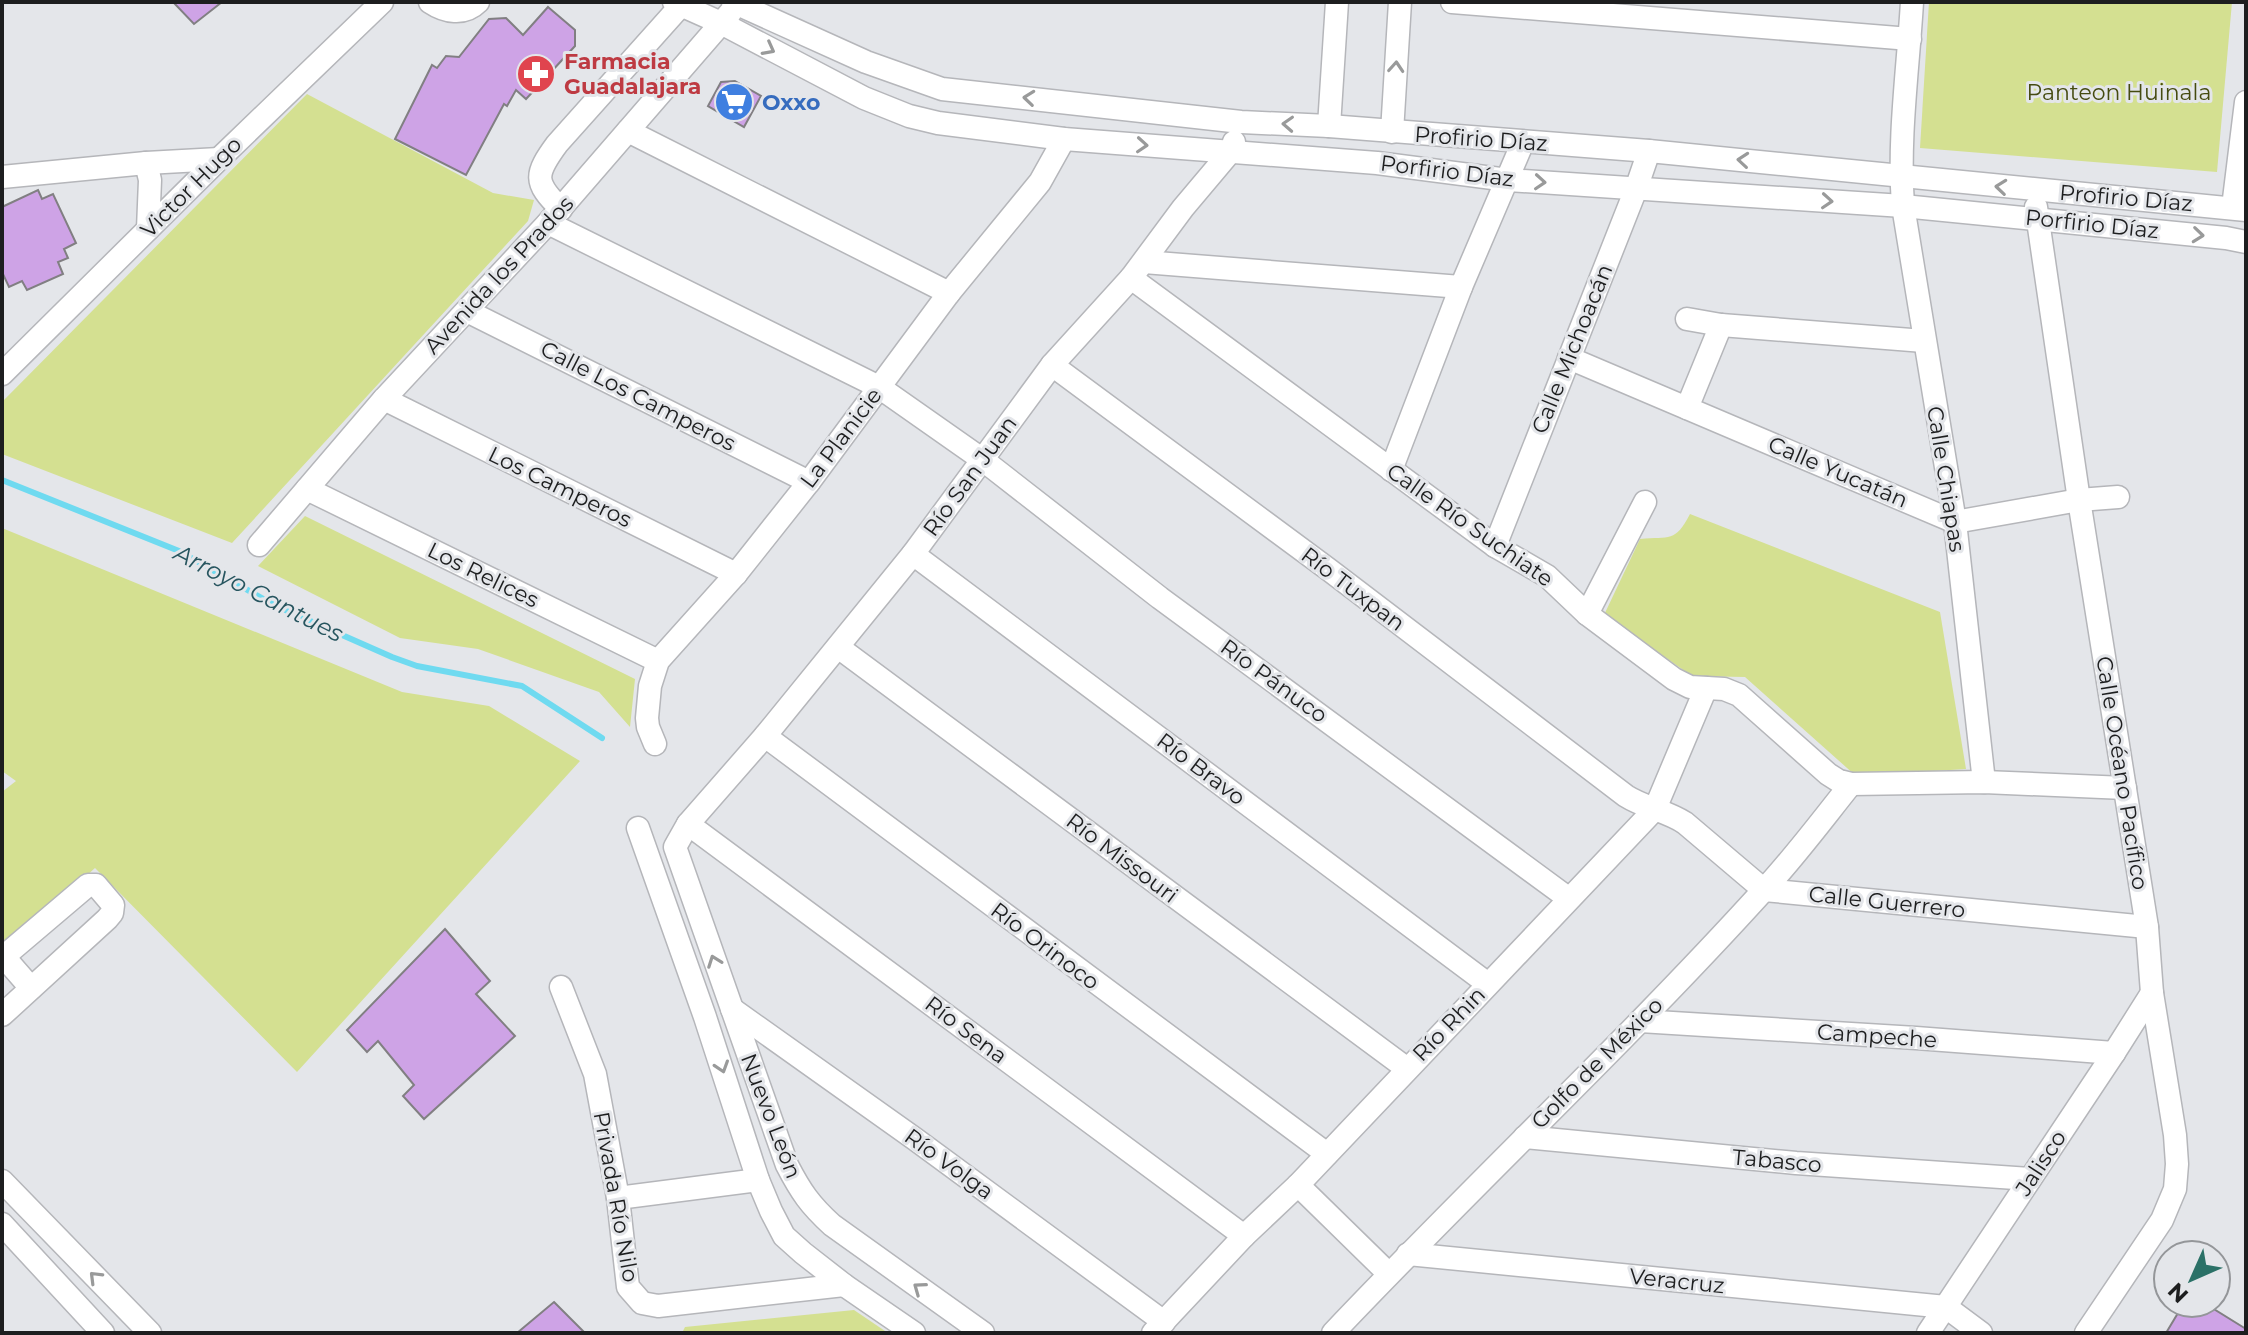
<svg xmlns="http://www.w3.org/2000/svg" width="2248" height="1335" font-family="Montserrat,sans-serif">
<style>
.green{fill:#d4e091}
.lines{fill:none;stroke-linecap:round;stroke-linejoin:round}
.stream{stroke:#6fdaf0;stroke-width:6}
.building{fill:#cea3e6;stroke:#817f82;stroke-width:2}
.minor-casing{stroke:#b5b6ba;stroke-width:25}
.minor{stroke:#fff;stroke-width:22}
.oneway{stroke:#999a9a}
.labels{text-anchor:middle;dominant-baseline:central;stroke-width:6;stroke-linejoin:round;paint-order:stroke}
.health-label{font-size:22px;font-weight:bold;fill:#be3a42;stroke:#e4e6ea;text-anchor:start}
.park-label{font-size:22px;fill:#454b10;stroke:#e4e6ea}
.shop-label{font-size:22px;font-weight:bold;fill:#366cbe;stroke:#e4e6ea;text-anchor:start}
.street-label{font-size:22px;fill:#1d1e1f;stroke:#e4e6ea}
.water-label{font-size:24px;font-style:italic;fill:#27555f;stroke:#e4e6ea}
</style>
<rect width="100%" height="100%" fill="#e4e6ea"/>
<g class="green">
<path d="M1929,2H2232L2217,172L1920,148Z"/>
<path d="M307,94L493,193L534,200L528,221L232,543L2,454V402Z"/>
<path d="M1690,514L1940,612L1966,769L1856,776L1745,677L1692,676L1604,615L1640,539C1670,536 1675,543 1690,514Z"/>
<path d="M305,516L635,679L630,727L599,692L478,649L400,638L258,566Z"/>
<path d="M2,528L402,692L489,706L580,761L297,1072L95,868L2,952V792L16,781L2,771Z"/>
<path d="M854,1310L888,1333H682L685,1327Z"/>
</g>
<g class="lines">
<path class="stream" d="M2,480L179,551L274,605L392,657L417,666L522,686L602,738"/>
</g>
<g class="building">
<path d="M173,2H222L194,24Z"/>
<path d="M548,7L575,30V46L526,99L516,90L507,106L504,104L466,175L395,139L432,65L437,68L446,56L459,57L489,19L506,18L523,35Z"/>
<path d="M735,81L761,96L744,127L708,106L721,82Z"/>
<path d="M38,190L42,199L53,194L76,243L64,249L68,258L58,262L63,274L27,290L22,281L9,287L2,272V207Z"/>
<path d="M445,929L490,981L476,994L515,1036L424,1119L403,1096L414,1085L378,1041L367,1052L347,1030Z"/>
<path d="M554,1302L585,1333H517Z"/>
<path d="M2184,1303H2204L2246,1329V1333H2166Z"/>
</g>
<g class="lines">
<defs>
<g id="minor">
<path d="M430,2C445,12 464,16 478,2"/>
<path d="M674,2L721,23L864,98L909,116L938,123L1064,139L1377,163L1508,180L1903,206L2226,238L2246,242"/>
<path d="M733,2L866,62L942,89L1241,122L1329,126L1649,151L2246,210"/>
<path d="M1452,2L1910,39"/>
<path d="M1912,2C1908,70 1898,138 1903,206L1955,522L1984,782"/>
<path d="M1329,126L1337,2"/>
<path d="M628,131L949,293"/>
<path d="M1392,132L1400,2"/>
<path d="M146,163L150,180L148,229"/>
<path d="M2,177L146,163L219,159"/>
<path d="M2036,207L2079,500L2147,927L2152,993L2175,1135L2177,1164L2175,1189L2162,1220L2086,1333"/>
<path d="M2233,207L2246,102"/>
<path d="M561,209C533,182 535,174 557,144L684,2"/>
<path d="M548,223L879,387L983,460L1160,598L1568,898"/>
<path d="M1144,262L1461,287"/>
<path d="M1131,278L1495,546L1547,576L1587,614L1674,679L1690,687L1724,689L1739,695L1828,774L1839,781L1851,784L1984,782L2125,788"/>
<path d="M467,311L809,482"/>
<path d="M1687,319L1721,325L1924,341"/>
<path d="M1569,358L1955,522L2079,500L2118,497"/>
<path d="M1052,365L1328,569L1626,796C1645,808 1667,811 1685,823L1764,890L2147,927"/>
<path d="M2,374L219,159L382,2"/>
<path d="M384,399L736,574"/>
<path d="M1687,408L1721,325"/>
<path d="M1391,470L1461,287L1523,142"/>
<path d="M307,489L658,661"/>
<path d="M259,545L384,399L548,223L730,13"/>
<path d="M1495,546L1636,189L1649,151"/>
<path d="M913,554L1488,984"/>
<path d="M1587,614L1645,502"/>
<path d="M838,647L1406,1068"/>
<path d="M765,736L1327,1154"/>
<path d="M655,744L648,727L647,718L650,686L658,661L736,574L809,482L949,293L1040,182L1064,139"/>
<path d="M688,824L1244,1236"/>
<path d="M638,828L705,1017L758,1180L771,1211L784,1236L803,1253L844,1285L914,1333"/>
<path d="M4,957L31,988"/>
<path d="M2,958L88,885H96L113,905L112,913L107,919L2,1015"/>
<path d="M561,987L595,1074L618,1198L628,1287L642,1303L658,1306L844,1285"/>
<path d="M732,1009L915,1139L1164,1322"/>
<path d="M1640,1021L1916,1038L2114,1053"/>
<path d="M1525,1137L1796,1163L2030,1179"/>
<path d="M2,1181L150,1333"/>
<path d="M1298,1185L1389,1274"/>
<path d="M618,1198L758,1180"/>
<path d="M2,1224L103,1333"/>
<path d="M1408,1254L1946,1307L1981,1333"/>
<path d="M983,1333L832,1225C810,1205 801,1192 787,1165L675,847L688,824L765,736L913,554L1052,365L1131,278L1183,208L1231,151L1234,142"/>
<path d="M1153,1333L1244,1236L1298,1185L1655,809L1706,688"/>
<path d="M1333,1333C1474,1184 1624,1044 1762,892C1794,858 1822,820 1851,784"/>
<path d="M1928,1333L2114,1053L2152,993"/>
</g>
</defs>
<use href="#minor" class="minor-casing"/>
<use href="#minor" class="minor"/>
</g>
<defs><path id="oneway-chevron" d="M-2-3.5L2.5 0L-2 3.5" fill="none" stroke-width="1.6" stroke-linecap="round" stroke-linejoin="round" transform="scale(2)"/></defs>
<g class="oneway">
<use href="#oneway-chevron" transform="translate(769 49) rotate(28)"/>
<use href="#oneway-chevron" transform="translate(1396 67) rotate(-86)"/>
<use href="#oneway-chevron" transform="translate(1029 98) rotate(-174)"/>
<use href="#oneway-chevron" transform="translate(1288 124) rotate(-177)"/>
<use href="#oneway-chevron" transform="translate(1142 145) rotate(4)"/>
<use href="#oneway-chevron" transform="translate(1743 160) rotate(-175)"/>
<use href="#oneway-chevron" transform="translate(1540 182) rotate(4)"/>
<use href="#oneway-chevron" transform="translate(2001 187) rotate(-174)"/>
<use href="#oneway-chevron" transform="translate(1827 201) rotate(4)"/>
<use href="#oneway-chevron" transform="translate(2198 235) rotate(6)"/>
<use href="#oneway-chevron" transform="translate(714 961) rotate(-110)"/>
<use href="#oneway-chevron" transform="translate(722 1067) rotate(72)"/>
<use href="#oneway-chevron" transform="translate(95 1277) rotate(-135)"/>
<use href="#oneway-chevron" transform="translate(919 1288) rotate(-144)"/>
</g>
<defs>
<symbol id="pharmacy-disc" viewBox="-11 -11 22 22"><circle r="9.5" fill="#e0444e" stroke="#e4e6ea"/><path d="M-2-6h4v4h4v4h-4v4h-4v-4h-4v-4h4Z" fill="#fff"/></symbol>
<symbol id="supermarket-disc" viewBox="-11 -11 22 22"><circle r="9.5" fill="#3f7fe0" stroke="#e4e6ea"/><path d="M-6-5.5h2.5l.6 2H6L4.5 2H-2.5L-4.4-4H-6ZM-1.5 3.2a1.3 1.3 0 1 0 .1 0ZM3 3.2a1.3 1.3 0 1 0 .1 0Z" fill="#fff"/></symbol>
</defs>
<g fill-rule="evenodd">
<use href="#pharmacy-disc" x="514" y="52" width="44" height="44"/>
<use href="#supermarket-disc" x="712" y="80" width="44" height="44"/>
</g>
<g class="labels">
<g class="health-label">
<text x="564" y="61">Farmacia<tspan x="564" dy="25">Guadalajara</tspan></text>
</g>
<g class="park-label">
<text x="2119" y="92">Panteon Huinala</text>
</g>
<g class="shop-label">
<text x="762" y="102">Oxxo</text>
</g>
<g class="street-label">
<text transform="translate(1481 139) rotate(4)">Profirio Díaz</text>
<text transform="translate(1447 171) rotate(7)">Porfirio Díaz</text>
<text transform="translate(191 187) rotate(-45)">Victor Hugo</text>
<text transform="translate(2126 198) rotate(5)">Profirio Díaz</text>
<text transform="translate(2092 224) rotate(6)">Porfirio Díaz</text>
<text transform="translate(499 275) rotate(-47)">Avenida los Prados</text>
<text transform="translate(1572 349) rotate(-68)">Calle Michoacán</text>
<text transform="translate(638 396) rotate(27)">Calle Los Camperos</text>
<text transform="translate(841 438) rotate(-53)">La Planicie</text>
<text transform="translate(1838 472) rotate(23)">Calle Yucatán</text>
<text transform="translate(970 476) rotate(-54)">Río San Juan</text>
<text transform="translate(1946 479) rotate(81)">Calle Chiapas</text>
<text transform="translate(560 487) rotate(26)">Los Camperos</text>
<text transform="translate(1470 525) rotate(35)">Calle Río Suchiate</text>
<text transform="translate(483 575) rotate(26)">Los Relices</text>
<text transform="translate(1353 589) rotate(37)">Río Tuxpan</text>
<text transform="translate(1274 681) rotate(36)">Río Pánuco</text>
<text transform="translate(1201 769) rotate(37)">Río Bravo</text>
<text transform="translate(2122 773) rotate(81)">Calle Océano Pacífico</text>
<text transform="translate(1122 858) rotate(37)">Río Missouri</text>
<text transform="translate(1887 902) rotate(6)">Calle Guerrero</text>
<text transform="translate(1045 946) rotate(37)">Río Orinoco</text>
<text transform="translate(1449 1024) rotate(-46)">Río Rhin</text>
<text transform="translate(966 1030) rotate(37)">Río Sena</text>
<text transform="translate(1877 1036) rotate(4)">Campeche</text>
<text transform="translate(1597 1063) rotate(-45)">Golfo de México</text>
<text transform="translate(771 1116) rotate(69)">Nuevo León</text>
<text transform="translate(1777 1161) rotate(5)">Tabasco</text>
<text transform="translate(2041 1163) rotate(-57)">Jalisco</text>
<text transform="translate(949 1164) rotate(36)">Río Volga</text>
<text transform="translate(616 1197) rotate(80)">Privada Río Nilo</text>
<text transform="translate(1677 1281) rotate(6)">Veracruz</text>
</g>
<g class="water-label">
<text transform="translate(259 593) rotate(27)">Arroyo Cantues</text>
</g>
</g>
<rect width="2248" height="1335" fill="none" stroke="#1d1e1f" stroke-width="8"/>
<g transform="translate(2192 1279) rotate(225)"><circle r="38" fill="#e4e6ea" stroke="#949699" stroke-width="2"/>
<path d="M0-6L14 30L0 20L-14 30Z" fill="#2b7167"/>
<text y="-12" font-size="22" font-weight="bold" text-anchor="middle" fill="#1d1e1f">N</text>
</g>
</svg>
